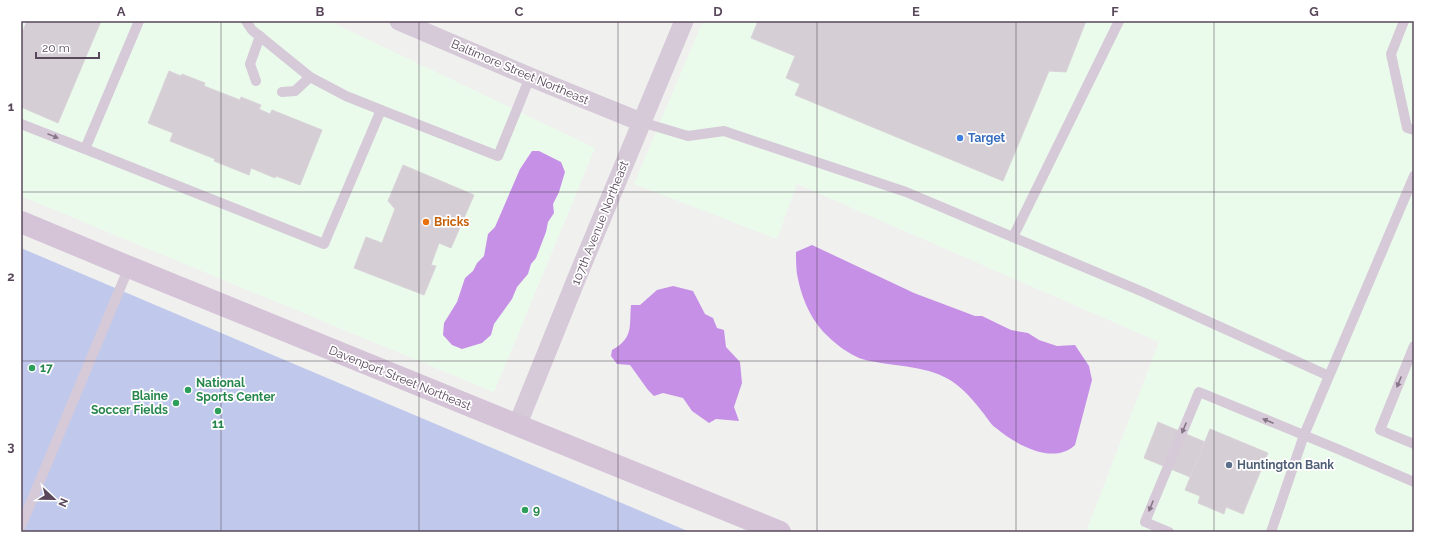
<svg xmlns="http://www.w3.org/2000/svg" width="1435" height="553" font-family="Raleway,sans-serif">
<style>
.commercial{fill:#eafbec}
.green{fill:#c0c9ec}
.water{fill:#c690e6}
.building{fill:#d5cfd5;stroke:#dad3d9}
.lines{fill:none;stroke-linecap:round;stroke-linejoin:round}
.lane{stroke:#d6c9d8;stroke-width:10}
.street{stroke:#d6c9d8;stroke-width:19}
.secondary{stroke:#d5c3d7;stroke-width:22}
.oneway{fill:#857587}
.grid{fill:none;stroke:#59485b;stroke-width:1;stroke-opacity:0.55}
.shop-dot{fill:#3f7fe0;stroke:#fff;stroke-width:1.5}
.food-dot{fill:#e8710a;stroke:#fff;stroke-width:1.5}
.leisure-dot{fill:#2e9e5b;stroke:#fff;stroke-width:1.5}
.service-dot{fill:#5c6f8a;stroke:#fff;stroke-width:1.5}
.labels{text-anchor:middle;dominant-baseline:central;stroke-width:3.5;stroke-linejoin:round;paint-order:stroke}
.street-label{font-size:12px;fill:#59485b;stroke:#fff}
.shop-label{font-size:12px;font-weight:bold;fill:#366cbe;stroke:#fff;text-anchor:start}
.food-label{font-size:12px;font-weight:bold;fill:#c56008;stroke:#fff;text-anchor:start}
.leisure-label{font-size:12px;font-weight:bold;fill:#27864d;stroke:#fff;text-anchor:start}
.service-label{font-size:12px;font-weight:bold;fill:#4e5e75;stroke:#fff;text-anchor:start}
.neatline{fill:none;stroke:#59485b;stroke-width:1.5}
.grid-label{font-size:13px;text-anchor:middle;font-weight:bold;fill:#59485b}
</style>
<rect width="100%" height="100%" fill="#f0f1ef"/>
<g class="commercial">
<path d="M21,21H329L595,148L494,392L21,196Z"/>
<path d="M703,21H1414V532H1086L1159,342L797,184L777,239L634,184Z"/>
</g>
<path class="green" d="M21,248L690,532H21Z"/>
<g class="water">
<path d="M532,151H539L561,162L565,172L559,192L553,204L554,213L548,222L546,232L536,258L531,264L528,274L517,287L512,299L494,324L491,335L482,343L462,349L452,345L443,335L444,323L457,302L465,278L473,271L477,263L484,256L488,234L495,227L520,169Z"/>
<path d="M812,245L914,293L975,316H982L1011,330L1028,333L1039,340L1057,346L1075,345L1089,366L1092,380L1075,445C1053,466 1015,444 996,428C991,425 988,419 984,414C974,401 964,389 950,380C923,364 891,367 862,359C847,354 826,337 817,324C808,312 801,294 798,279C796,271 796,261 796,252Z"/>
<path d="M673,286L693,291L705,314L713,318L717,328L724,330L726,347L740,362L742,383L734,407L739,421L716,419L709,423L692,411L683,398L663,393L654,396L648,390L630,365L617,364L611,356L612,350C634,338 629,326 631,305H640L657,290Z"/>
</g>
<g class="building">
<path d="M27,21H101L58,123L21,107V35Z"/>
<path d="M758,21H1086L1066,72L1049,71L1003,181L795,95L800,84L786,78L795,56L751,38Z"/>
<path d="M169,71L181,76L182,74L205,83L204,86L240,100L241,97L261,105L259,109L270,114L272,110L322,130L300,185L276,176L275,178L251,168L249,175L214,161L215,159L170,141L173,133L148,123Z"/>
<path d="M403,165L474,195L451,248L439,243L431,265L436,266L424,295L354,268L366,237L382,243L395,209L388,201Z"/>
<path d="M1158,422L1205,442L1190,477L1144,458Z"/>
<path d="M1210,429L1268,453L1243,514L1226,507L1224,514L1198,503L1200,496L1185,490Z"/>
</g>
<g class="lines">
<g class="lane">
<path d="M139,21L85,149L324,244L381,110L498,156L530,77"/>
<path d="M246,21L252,30L310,77L346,96L381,110"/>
<path d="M1404,21L1391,54L1407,128L1414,130"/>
<path d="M256,81L250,64L260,36"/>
<path d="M282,92L295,91L310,77"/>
<path d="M641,122L688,136L724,131L906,192L1143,292L1329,376"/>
<path d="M21,124L85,149"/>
<path d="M1013,237L1119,21"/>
<path d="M1414,346L1380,430L1414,444"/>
<path d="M21,526L129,267"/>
<path d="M1169,532L1145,522L1199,392L1340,450L1414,482"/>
<path d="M1271,532L1304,435L1414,176"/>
</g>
<g class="street">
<path d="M399,21L535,79L641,122"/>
<path d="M517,426L578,275L684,21"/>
</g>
<path class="secondary" d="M21,222L129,267L780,532"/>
</g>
<defs><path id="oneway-solid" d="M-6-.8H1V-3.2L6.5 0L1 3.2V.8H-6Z"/></defs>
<g class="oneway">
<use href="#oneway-solid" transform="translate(53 136) rotate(22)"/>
<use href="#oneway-solid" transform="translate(1399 382) rotate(112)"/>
<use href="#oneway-solid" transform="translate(1268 421) rotate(-157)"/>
<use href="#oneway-solid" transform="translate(1184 428) rotate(113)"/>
<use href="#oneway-solid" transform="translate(1151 506) rotate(112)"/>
</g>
<path class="grid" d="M221,21V532M419,21V532M618,21V532M817,21V532M1016,21V532M1214,21V532M21,192H1414M21,361H1414"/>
<circle class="shop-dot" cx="960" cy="138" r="4"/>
<circle class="food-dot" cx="426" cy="222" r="4"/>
<g class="leisure-dot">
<circle cx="32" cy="368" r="4"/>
<circle cx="188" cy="390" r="4"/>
<circle cx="176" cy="403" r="4"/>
<circle cx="218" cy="411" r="4"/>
<circle cx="525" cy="510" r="4"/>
</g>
<circle class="service-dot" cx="1229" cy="465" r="4"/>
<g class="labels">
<g class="street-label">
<text transform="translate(520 72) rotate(23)">Baltimore Street Northeast</text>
<text transform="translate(600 223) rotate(-68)">107th Avenue Northeast</text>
<text transform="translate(400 378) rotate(22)">Davenport Street Northeast</text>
</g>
<g class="shop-label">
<text x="968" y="138">Target</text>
</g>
<g class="food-label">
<text x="434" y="222">Bricks</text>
</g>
<g class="leisure-label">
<text x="40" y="368">17</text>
<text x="196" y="383">National<tspan x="196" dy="14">Sports Center</tspan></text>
<text x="168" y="396" text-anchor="end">Blaine<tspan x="168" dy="14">Soccer Fields</tspan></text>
<text x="218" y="424" text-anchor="middle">11</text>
<text x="533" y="510">9</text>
</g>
<g class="service-label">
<text x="1237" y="465">Huntington Bank</text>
</g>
</g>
<rect width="1435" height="553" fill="none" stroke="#ffffff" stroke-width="44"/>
<g transform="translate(54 499) rotate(112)" stroke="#ffffff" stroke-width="3" paint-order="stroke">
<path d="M0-3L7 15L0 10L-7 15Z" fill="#59485b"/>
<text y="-6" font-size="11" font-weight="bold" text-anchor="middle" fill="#59485b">N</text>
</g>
<path d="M36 52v6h63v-6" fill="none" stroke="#59485b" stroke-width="2"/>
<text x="42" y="52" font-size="12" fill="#59485b" stroke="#ffffff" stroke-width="3" paint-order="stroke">20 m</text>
<rect x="22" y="22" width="1391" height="509" class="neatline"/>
<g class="grid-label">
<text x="121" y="16">A</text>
<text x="320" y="16">B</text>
<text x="519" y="16">C</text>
<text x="718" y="16">D</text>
<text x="916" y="16">E</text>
<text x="1115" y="16">F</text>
<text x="1314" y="16">G</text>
<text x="11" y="111">1</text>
<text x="11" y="281">2</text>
<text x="11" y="451">3</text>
</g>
</svg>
